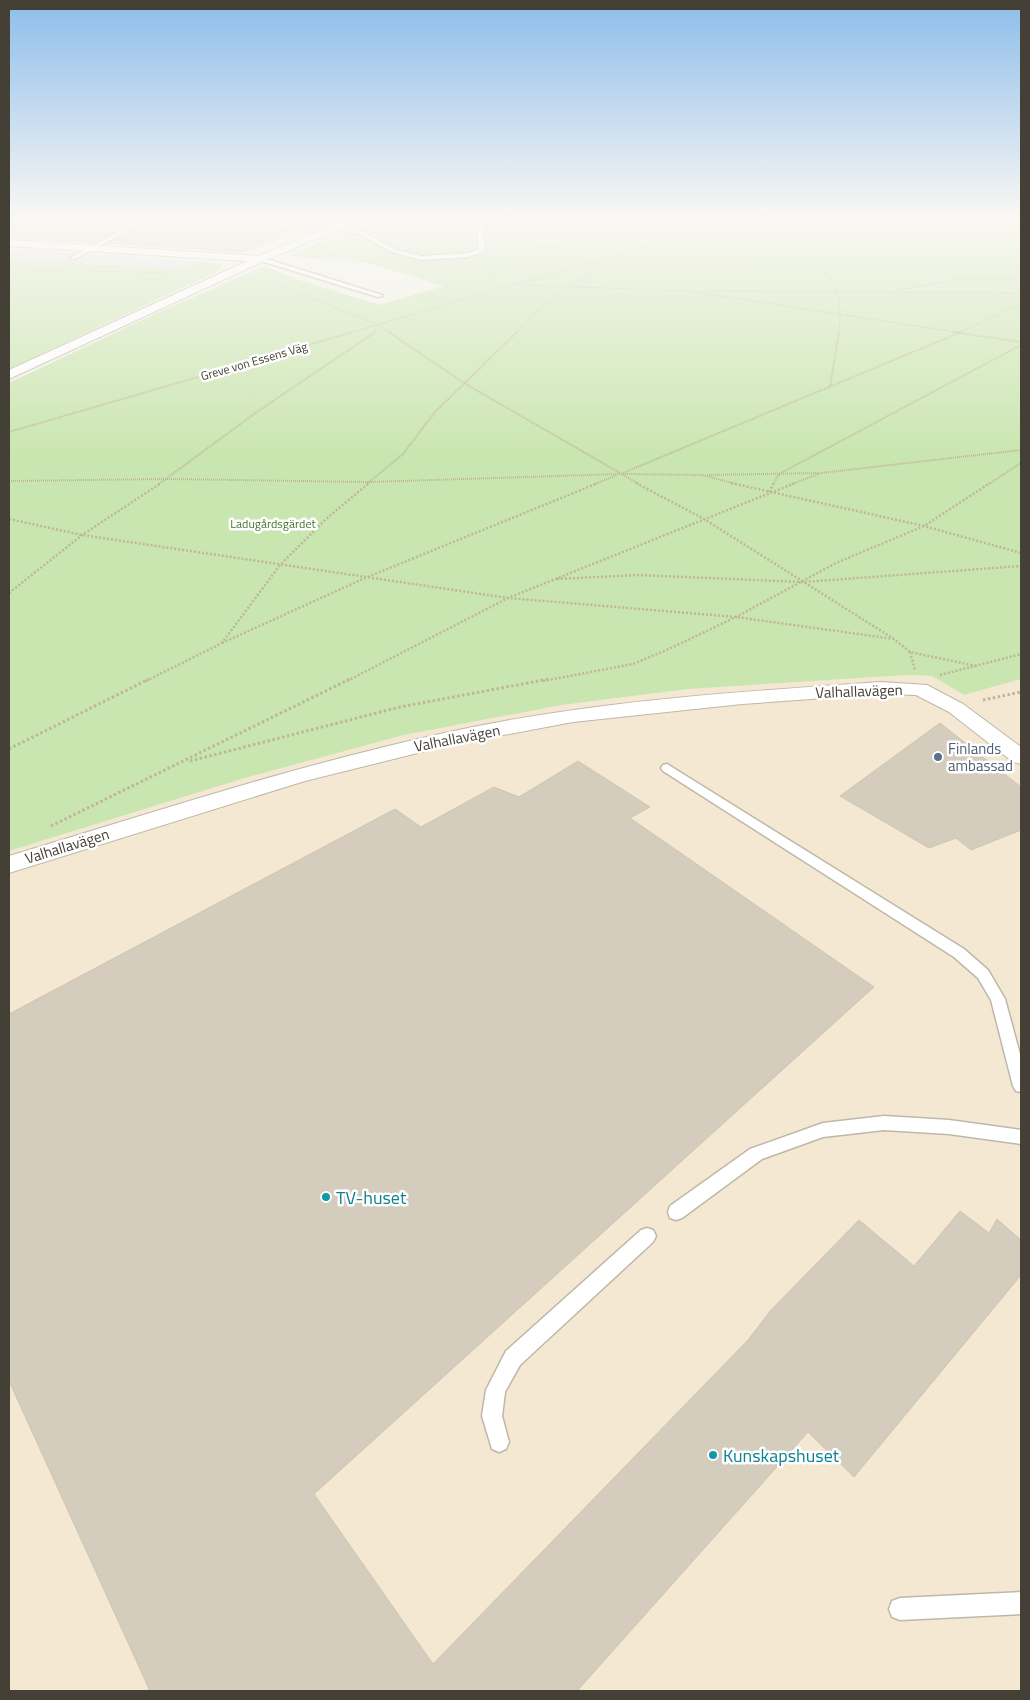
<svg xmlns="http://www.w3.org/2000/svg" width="1030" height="1700" font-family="'Titillium Web',sans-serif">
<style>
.residential{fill:#e7e2d4}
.commercial{fill:#f4e8d2}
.green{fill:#cae6b0}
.parking{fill:#e4e2de}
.building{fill:#d4ccbc;stroke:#cfc5af}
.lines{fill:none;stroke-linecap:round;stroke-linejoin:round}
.service-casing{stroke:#beb8a9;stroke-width:3}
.minor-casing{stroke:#beb8a9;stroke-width:2}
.tertiary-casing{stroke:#beb8a9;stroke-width:2}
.path-far3{stroke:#bfb59b;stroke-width:1;stroke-dasharray:1 1;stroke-linecap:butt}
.path-far2{stroke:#bfb59b;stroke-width:2;stroke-dasharray:1 1;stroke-linecap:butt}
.path-far1{stroke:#bfb59b;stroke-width:2.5;stroke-dasharray:2 2;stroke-linecap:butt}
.path{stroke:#bfb59b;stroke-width:3;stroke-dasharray:2.5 2.5;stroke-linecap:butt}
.service{fill:#fff;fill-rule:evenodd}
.minor{fill:#fff;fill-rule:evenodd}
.tertiary{fill:#fff;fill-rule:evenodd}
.service-dot{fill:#5c6f8a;stroke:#fff;stroke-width:2}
.culture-dot{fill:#0f9aa8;stroke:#fff;stroke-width:2}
.labels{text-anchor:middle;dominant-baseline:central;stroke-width:5;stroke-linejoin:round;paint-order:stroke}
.far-street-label{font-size:12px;fill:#454036;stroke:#fff}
.far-park-label{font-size:12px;fill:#41762a;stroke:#fff}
.street-label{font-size:15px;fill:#454036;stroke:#fff}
.service-label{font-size:15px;fill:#4e5e75;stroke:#fff;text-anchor:start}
.near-culture-label{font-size:18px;fill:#0d838f;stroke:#fff;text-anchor:start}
</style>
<rect width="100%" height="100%" fill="#f3f0e6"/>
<path class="residential" d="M150,216H183L319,224L250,252L99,244Z"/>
<g class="commercial">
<path d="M589,216H673L609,222Z"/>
<path d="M907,675L932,676L964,695L1021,679V1691H9V851L245,778L404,735L562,705L688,689Z"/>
</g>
<g class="green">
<path d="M381,216H589L609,222L673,216H1021V679L964,695L932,676L907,675L688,689L562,705L404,735L245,778L9,851V383L159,312L265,266L299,280L380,305L444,286L353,259H317L289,256Z"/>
<path d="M9,258L180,270L194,261L222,264L218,271L9,369Z"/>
</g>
<path class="parking" d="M22,249L194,261L180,270L9,258V254Z"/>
<g class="building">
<path d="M29,216H146L96,242L9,238V226Z"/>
<path d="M190,216H323L308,223Z"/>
<path d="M161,220L296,228L241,252L109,243L149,222Z"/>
<path d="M940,723L1021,787V830L971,850L956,838L929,848L840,796Z"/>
<path d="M578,761L650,807L630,818L874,987L314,1494L433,1664L748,1340L771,1310L859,1220L914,1266L960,1211L989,1233L997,1219L1021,1240V1275L854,1477L808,1432L577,1691H150L9,1381V1014L395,809L421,827L494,787L519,797Z"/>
</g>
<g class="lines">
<defs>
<g id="service">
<path d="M159,216L318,225L362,232L396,250L422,256L468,253L479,249C476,234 478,225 490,216H495L483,230L485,249L480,253L468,257L422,260L392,252L359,234L318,227L161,218L148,220L75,259L70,258L145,218Z"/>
<path d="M260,257L382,295L383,296L378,297L258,260Z"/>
<path d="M667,764L964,949L988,970L1005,999L1021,1058V1092L1016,1091L1013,1086L991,1000L978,978L954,957L663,771L661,768L663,765Z"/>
<path d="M884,1116L949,1120L1021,1130V1144L949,1134L884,1130L823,1137L762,1159L682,1218L676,1220L670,1218L668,1212L670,1206L750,1149L823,1123Z"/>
<path d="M647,1228L653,1230L656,1236L653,1242L520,1365L505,1392L502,1416L509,1442L506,1449L499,1452L492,1449L482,1416L486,1390L506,1351L641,1230Z"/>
<path d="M1021,1592V1614L900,1620L892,1617L889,1609L892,1601L900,1598Z"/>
</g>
<g id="minor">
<path d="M9,240L260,256L265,259L260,262L9,246Z"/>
<path d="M881,682L927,685L963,704L1021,747V764L1013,762L949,712L916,695L881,694L742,704L573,722L450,745L305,781L9,873V856C155,812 300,764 449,732C591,701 737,692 881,682Z"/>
</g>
<path id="tertiary" d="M357,216H371L264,261L9,379V370L256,257Z"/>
</defs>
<use href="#service" class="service-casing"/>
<use href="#minor" class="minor-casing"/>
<use href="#tertiary" class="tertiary-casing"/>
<g class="path-far3">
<path d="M580,216C615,225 649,223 685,216"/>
<path d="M779,221C790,226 794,239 802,248C831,282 844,282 839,333"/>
<path d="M697,229L740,216"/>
<path d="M409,237L444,229L463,216"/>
<path d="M496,252L701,230"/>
<path d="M314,258L357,250"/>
<path d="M325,261H376"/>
<path d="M485,265L499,290"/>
<path d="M9,268L63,271"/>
<path d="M84,271L170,273"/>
<path d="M284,284L286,288L379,325L390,333"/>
<path d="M521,285L689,291L961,333"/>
<path d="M898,290L967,278L1021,276"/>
<path d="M703,291L1021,293"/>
<path d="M349,333L678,237L727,226L806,216"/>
<path d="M374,333L378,326"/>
<path d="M516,333L543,306L604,264L599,261"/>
<path d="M958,333L1021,304"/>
</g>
<g class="path-far2">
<path d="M389,332L464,383L639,484"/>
<path d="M953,332L1021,342"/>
<path d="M830,387L839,332"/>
<path d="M9,432L353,332"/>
<path d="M623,473L961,332"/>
<path d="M707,475L819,473"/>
<path d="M9,481L167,479L370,482L620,474L702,475L736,484"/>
<path d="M159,484L254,414L375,332"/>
<path d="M367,484L403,454L435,412L517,332"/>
<path d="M595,484L617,475"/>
<path d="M773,484L779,474L1021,345"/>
<path d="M792,484L821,473L1021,450"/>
<path d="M989,484L1021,463"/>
</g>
<g class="path-far1">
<path d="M636,483L704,519L894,639L910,652L976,666"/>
<path d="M731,483L924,526L1021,553"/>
<path d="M769,492L774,483"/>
<path d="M9,519L82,535L508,598L736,617L894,639"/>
<path d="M557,579L638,575L803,582L1021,566"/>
<path d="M9,593L82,535L161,483"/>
<path d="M222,643L365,578L598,483"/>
<path d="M910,652L915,670"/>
<path d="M940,675L1021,654"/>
<path d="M146,681L222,643L280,565L326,519L369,483"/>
<path d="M347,681L508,598L795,483"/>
<path d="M543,681L633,664L669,649L736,617L836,563L924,526L990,483"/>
</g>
<g class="path">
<path d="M983,700L1021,692"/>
<path d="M9,749L149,679"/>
<path d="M190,761L400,707L549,679"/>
<path d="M51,826L350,679"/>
</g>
<use href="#service" class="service"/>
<use href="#minor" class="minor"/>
<use href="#tertiary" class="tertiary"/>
</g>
<linearGradient id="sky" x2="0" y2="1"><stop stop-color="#8dbdea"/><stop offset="0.48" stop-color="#faf8f4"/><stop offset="1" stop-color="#faf8f4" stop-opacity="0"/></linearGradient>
<rect width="1030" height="454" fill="url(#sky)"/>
<circle class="service-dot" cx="938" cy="757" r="5"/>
<g class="culture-dot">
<circle cx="326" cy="1197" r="5"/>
<circle cx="713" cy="1455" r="5"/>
</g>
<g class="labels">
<g class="far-street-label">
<text transform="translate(254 361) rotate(-16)">Greve von Essens Väg</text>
</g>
<g class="far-park-label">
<text x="273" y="523">Ladugårdsgärdet</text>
</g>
<g class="street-label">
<text transform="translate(859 691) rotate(-2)">Valhallavägen</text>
<text transform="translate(457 738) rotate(-11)">Valhallavägen</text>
<text transform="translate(67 846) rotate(-17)">Valhallavägen</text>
</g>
<g class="service-label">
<text x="948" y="748">Finlands<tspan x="948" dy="17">ambassad</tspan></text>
</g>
<g class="near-culture-label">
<text x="336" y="1197">TV-huset</text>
<text x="723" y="1455">Kunskapshuset</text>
</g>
</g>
<rect width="1030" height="1700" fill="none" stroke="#454036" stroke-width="20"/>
</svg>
